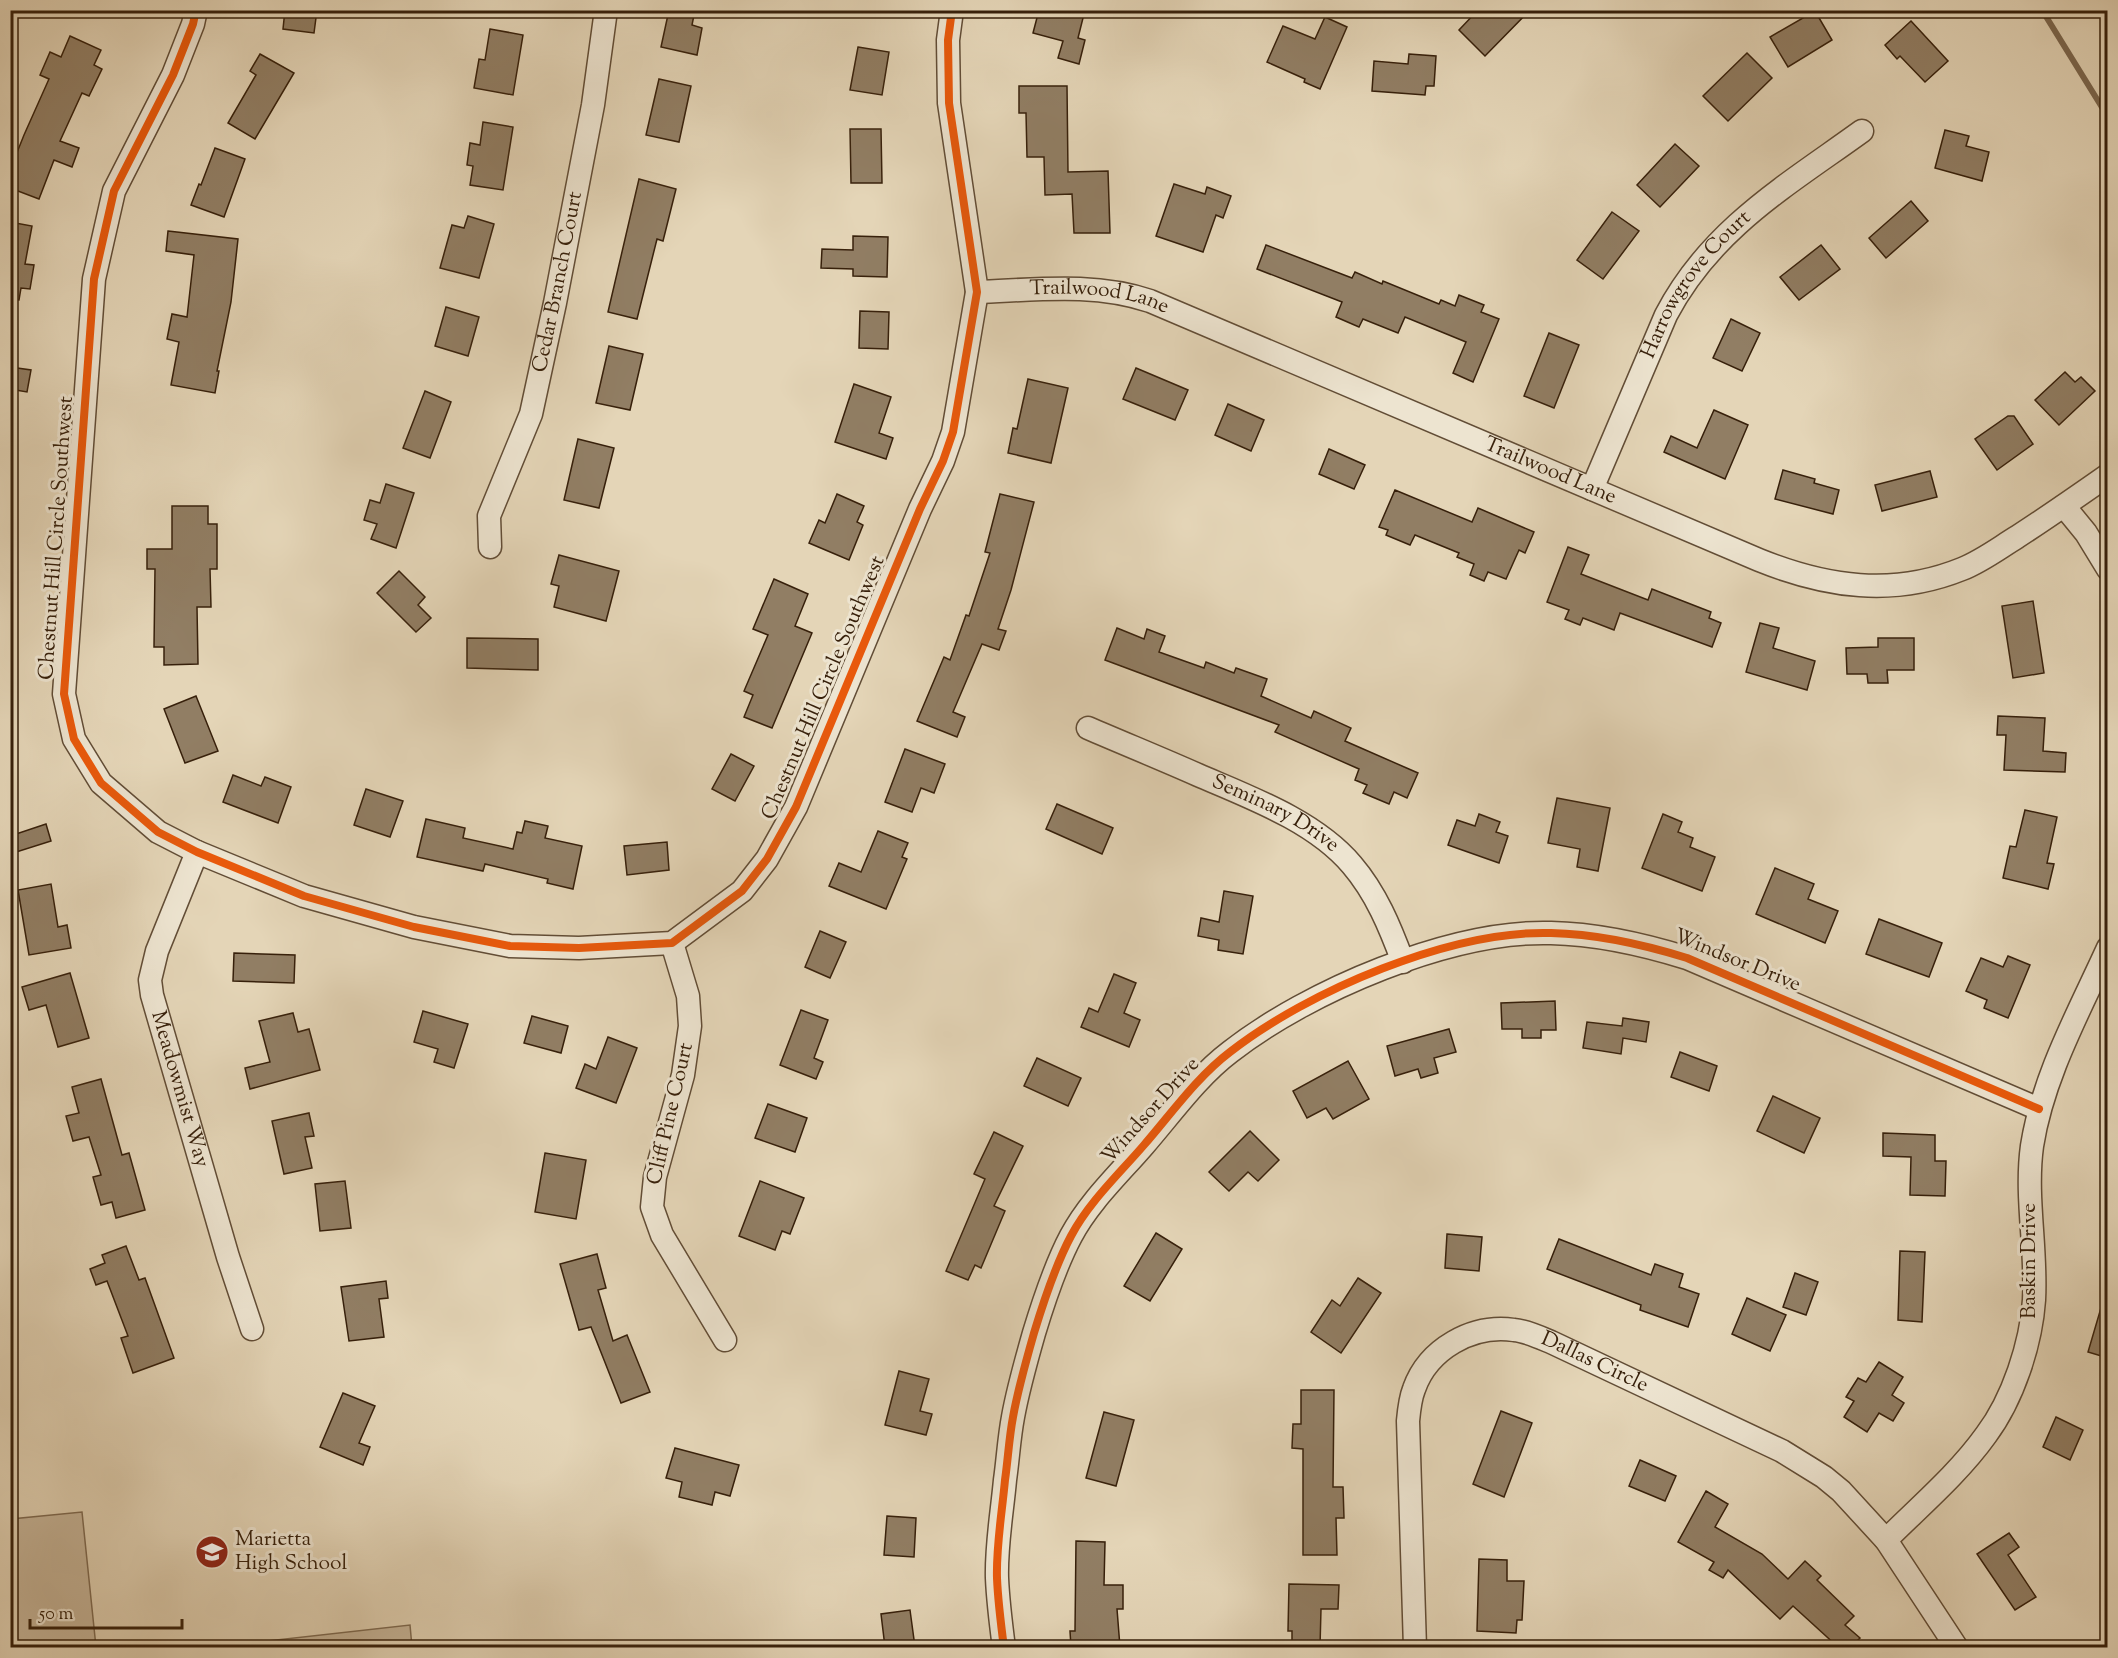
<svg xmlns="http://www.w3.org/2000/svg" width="2118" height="1658" font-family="'Sorts Mill Goudy',serif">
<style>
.green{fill:#c7b69a;stroke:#7f6b52;stroke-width:1.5}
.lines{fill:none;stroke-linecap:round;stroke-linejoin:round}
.stream{stroke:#7b674f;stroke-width:6}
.building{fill:#917e64;stroke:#37200b;stroke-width:1.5}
.street-casing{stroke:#624d36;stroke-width:25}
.street{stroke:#ede4d0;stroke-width:22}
.cycleway-casing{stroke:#ede4d0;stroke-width:11}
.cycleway{stroke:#e8590c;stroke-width:8}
.labels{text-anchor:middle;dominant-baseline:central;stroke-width:6;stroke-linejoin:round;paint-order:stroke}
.street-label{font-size:21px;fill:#37200b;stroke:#ede4d0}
.poi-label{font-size:21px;fill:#37200b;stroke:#ede4d0;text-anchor:start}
</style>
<rect width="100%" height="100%" fill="#e4d5b7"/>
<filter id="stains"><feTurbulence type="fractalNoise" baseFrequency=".00333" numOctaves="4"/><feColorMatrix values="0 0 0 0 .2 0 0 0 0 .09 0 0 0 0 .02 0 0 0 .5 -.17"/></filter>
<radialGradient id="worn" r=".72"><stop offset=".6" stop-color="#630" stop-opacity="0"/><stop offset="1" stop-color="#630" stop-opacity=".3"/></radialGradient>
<g class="green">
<path d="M82,1512L96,1647H11V1519Z"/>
<path d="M410,1625L412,1647H213Z"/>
</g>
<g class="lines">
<path class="stream" d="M2042,10L2108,117"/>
</g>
<g class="building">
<path d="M285,10H317L314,33L283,29Z"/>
<path d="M669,10H695L692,25L702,28L697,55L661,47Z"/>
<path d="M1039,10H1085L1078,38L1085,40L1079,64L1058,58L1063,41L1033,33Z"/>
<path d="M1478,10H1530L1485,56L1459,30Z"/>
<path d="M1815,11L1832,40L1788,67L1770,37Z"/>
<path d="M1325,17L1347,27L1320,89L1304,82L1305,79L1267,62L1283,26L1315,39Z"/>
<path d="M1911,21L1948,61L1925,82L1900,56L1897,59L1885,45Z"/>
<path d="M490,29L523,35L513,95L474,88L479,59L485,60Z"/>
<path d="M70,36L101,50L94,65L102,69L89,96L82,93L60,141L79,148L72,167L54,160L39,199L10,188V170L24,135L49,79L40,75L50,52L61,57Z"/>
<path d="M858,47L889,52L882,95L850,90Z"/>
<path d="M1747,53L1772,78L1728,121L1703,96Z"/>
<path d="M260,54L294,73L255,139L228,123L256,75L250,71Z"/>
<path d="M1409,54L1436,56L1434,86H1426L1425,95L1372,91L1374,61L1408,64Z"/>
<path d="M659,79L691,86L679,142L646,135Z"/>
<path d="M1019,86H1067L1068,172L1108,171L1110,233H1074L1072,194L1045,195L1044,157H1027L1026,113H1019Z"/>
<path d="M483,122L513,127L503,190L470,185L473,166L467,165L470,143L480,145Z"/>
<path d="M850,129H881L882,183H851Z"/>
<path d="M1945,130L1969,136L1966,146L1989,152L1982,181L1935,168Z"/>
<path d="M1675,144L1699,166L1660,207L1637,185Z"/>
<path d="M215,148L245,159L224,217L191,205L199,184L201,185Z"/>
<path d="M639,179L676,189L663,241L657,239L637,319L608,312Z"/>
<path d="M1174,184L1205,194L1207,187L1231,196L1223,218L1216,215L1203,252L1156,236Z"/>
<path d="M1911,201L1928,221L1886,258L1869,238Z"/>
<path d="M1612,212L1639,231L1603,279L1577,260Z"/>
<path d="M468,216L494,224L479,278L440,268L452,225L464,228Z"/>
<path d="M10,222L32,226L25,264L34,265L30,289L21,288L19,300L10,299Z"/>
<path d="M168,231L238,239L231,302L217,371H219L215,393L171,385L179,342L167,339L172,314L187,317L194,255L166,251Z"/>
<path d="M853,236L888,237L887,277L853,276V269L821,268L822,249L853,250Z"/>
<path d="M1266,245L1352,278L1355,272L1382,284L1383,281L1439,304L1441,300L1455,306L1459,295L1484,305L1481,312L1499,319L1473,382L1453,373L1466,342L1405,317L1398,333L1363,319L1359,327L1336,317L1342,302L1257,269Z"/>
<path d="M1821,245L1840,269L1799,300L1780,277Z"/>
<path d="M446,307L479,317L468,356L435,346Z"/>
<path d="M860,311L889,312L888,349L859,348Z"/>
<path d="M1731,319L1760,333L1742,371L1713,358Z"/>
<path d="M1549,333L1579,345L1554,408L1524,396Z"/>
<path d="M609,346L643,354L630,410L596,403Z"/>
<path d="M10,367L31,370L27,392L10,389Z"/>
<path d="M1136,368L1188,390L1175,420L1123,399Z"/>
<path d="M2065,372L2075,382L2081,377L2095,391L2059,425L2035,400Z"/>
<path d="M1028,379L1068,388L1051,463L1008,453L1013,428L1017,429Z"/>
<path d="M854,384L891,397L879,433L893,438L886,459L835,442Z"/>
<path d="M425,391L451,402L430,458L403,448Z"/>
<path d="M1228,404L1264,420L1251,451L1215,435Z"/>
<path d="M1714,410L1748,425L1725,479L1664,452L1671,436L1697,448Z"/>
<path d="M2008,416H2014L2033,444L1997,470L1975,439Z"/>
<path d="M578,439L614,448L599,508L564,500Z"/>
<path d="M1329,449L1365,465L1354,489L1319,474Z"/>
<path d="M1783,470L1815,479L1814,483L1839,490L1833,514L1775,499Z"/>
<path d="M1930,471L1937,497L1882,511L1875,485Z"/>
<path d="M386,484L414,493L396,548L371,539L377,524L364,520L370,500L380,503Z"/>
<path d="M1395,490L1472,522L1478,508L1534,532L1525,553L1519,550L1506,579L1488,572L1484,581L1470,575L1474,564L1457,557L1459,553L1415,535L1410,545L1386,535L1388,530L1379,527Z"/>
<path d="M837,494L864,506L857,522L863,525L849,560L809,543L819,520L825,523Z"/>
<path d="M1000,494L1034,502L1011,590L998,629L1006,631L999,650L982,644L953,712L965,717L957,737L917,721L944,657L950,660L966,615L969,616L990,553L985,552Z"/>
<path d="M172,506H208V524H217V569H210L211,607H197L198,664L164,665V647H154L155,569H147V549H172Z"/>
<path d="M1568,547L1589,555L1581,574L1648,600L1652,589L1711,612L1709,618L1721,623L1712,647L1620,613L1614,630L1583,618L1580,625L1565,619L1569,610L1547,602Z"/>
<path d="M559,555L619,571L606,621L554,607L559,586L551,584Z"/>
<path d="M399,571L425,597L418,605L431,618L416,632L377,593Z"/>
<path d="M774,579L808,594L795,626L812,633L772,728L744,717L753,695L744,691L768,635L753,629Z"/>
<path d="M2033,601L2044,673L2013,678L2002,606Z"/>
<path d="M1760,623L1779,628L1773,648L1815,661L1807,690L1746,672Z"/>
<path d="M1117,628L1144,639L1147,629L1165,636L1159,652L1204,668L1206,662L1234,673L1236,668L1267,679L1261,696L1311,718L1314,711L1351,728L1345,741L1418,773L1407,798L1394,792L1389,804L1363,793L1367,785L1355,780L1359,769L1275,732L1279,725L1105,660Z"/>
<path d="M467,638L538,639V670L467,668Z"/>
<path d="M1878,638H1914V670H1887L1888,683H1868L1867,674H1847L1846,648L1878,647Z"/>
<path d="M196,696L218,751L185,763L164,709Z"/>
<path d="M1998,716L2045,718L2043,751L2066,753L2065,772L2004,770L2006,735H1997Z"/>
<path d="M905,749L945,764L934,793L921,788L912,812L885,802Z"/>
<path d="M731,754L754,766L735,801L712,789Z"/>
<path d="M233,775L261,786L265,777L291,787L278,823L223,802Z"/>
<path d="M366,789L403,801L390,837L354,825Z"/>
<path d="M1557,798L1610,808L1598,871L1577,867L1580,849L1548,843Z"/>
<path d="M1057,804L1113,828L1102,854L1046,829Z"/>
<path d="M2025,810L2057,817L2047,863L2054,864L2048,889L2003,878L2010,846L2016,847Z"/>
<path d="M1479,814L1500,822L1496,832L1508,836L1499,863L1448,845L1457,820L1475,826Z"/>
<path d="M1663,814L1682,822L1678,832L1693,838L1690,847L1715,857L1702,891L1642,868Z"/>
<path d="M426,819L465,828L463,838L513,849L517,832L522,833L525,821L548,826L545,838L582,846L573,889L547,883L548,879L485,864L483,871L417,857Z"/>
<path d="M46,824L51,841L10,854V836Z"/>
<path d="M878,831L908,843L902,857L907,859L886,909L829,886L839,863L861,872Z"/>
<path d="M667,842L669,870L627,875L624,846Z"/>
<path d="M1775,868L1814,884L1808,899L1838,911L1825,943L1756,914Z"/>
<path d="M51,884L58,927L67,925L71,948L29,955L18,890Z"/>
<path d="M1224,891L1253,896L1243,954L1218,950L1219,940L1198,936L1201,918L1219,922Z"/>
<path d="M1879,919L1942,943L1929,977L1866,954Z"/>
<path d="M820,931L846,942L830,978L805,967Z"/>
<path d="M234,953L295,955L294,983L233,981Z"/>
<path d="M2008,956L2030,965L2008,1018L1984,1008L1987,1000L1966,991L1981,958L2003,967Z"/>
<path d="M70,973L89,1038L58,1047L46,1005L29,1010L22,987Z"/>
<path d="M1114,974L1136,983L1124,1013L1140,1020L1129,1047L1081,1027L1089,1008L1098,1012Z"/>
<path d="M1555,1001L1556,1030H1541V1038H1522V1029H1502L1501,1003Z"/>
<path d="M801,1010L828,1020L814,1058L823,1062L816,1079L780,1065Z"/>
<path d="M423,1011L468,1024L454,1068L434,1062L438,1049L414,1042Z"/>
<path d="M293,1013L298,1032L309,1029L320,1070L250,1089L245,1068L270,1062L259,1021Z"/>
<path d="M532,1016L568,1026L561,1053L524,1043Z"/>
<path d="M1623,1018L1649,1022L1646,1042L1623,1038L1621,1054L1583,1048L1587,1022L1622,1026Z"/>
<path d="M1449,1029L1456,1052L1434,1058L1438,1073L1421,1078L1418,1069L1395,1076L1387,1046Z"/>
<path d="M608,1037L637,1048L616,1103L576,1088L585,1064L596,1069Z"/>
<path d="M1680,1052L1717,1066L1709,1091L1671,1077Z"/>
<path d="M1037,1058L1081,1078L1068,1106L1024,1086Z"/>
<path d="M1348,1061L1369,1099L1333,1119L1326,1108L1307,1118L1293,1091Z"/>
<path d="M101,1079L122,1155L129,1153L145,1210L116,1218L112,1202L101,1205L93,1177L101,1175L89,1137L73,1141L66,1116L79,1113L72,1087Z"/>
<path d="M1773,1096L1820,1118L1804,1153L1757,1131Z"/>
<path d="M768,1104L807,1118L795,1152L755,1138Z"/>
<path d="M309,1113L314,1136L305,1137L312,1168L284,1174L272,1121Z"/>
<path d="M1250,1131L1279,1160L1258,1181L1248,1172L1229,1191L1209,1172Z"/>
<path d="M994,1132L1023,1146L994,1206L1005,1211L981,1268L975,1265L968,1280L946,1271L985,1179L974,1174Z"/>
<path d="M1883,1133L1935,1135V1161H1946L1945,1196L1910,1195L1911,1157L1883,1156Z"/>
<path d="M545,1153L586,1160L576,1219L535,1212Z"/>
<path d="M345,1181L351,1228L320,1231L315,1184Z"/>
<path d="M760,1181L804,1198L790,1234L782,1231L775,1250L739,1236Z"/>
<path d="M1156,1233L1182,1249L1150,1301L1124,1286Z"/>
<path d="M1447,1234L1482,1237L1479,1271L1445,1268Z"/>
<path d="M1559,1239L1651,1275L1655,1264L1683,1274L1679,1287L1699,1294L1688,1327L1640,1310L1641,1305L1547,1269Z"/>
<path d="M126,1246L139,1280L145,1278L174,1358L133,1373L121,1338L128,1336L107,1281L96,1285L90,1269L105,1263L102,1255Z"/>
<path d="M1900,1251L1925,1252L1922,1322L1898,1320Z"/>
<path d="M597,1254L606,1288L598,1290L613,1341L627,1335L650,1392L621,1403L591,1327L579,1330L560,1264Z"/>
<path d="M1795,1273L1818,1282L1806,1315L1783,1307Z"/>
<path d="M1358,1278L1381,1293L1341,1353L1311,1332L1332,1300L1340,1306Z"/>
<path d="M386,1281L388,1298L379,1299L384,1337L349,1341L341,1287Z"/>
<path d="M1747,1298L1786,1315L1770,1351L1732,1334Z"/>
<path d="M2103,1301L2108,1302V1358L2088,1352Z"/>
<path d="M1879,1362L1903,1377L1892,1395L1904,1403L1893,1421L1879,1413L1867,1432L1844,1417L1854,1401L1846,1397L1858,1378L1866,1382Z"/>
<path d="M899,1371L929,1379L920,1411L932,1414L926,1435L885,1425Z"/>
<path d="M1301,1390H1334L1333,1487H1343L1344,1518H1336L1337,1555H1303V1449L1292,1448L1293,1424H1301Z"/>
<path d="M343,1393L375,1406L359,1443L370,1447L363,1465L320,1447Z"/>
<path d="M1501,1411L1532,1423L1504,1497L1473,1484Z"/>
<path d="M1104,1412L1134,1420L1116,1486L1086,1478Z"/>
<path d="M2056,1417L2083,1430L2070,1460L2043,1447Z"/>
<path d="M675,1448L739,1465L730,1496L715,1492L712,1505L679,1497L682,1482L666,1478Z"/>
<path d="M1640,1460L1676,1476L1665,1501L1629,1486Z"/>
<path d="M1706,1491L1728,1504L1715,1527L1762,1554L1788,1579L1805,1561L1821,1576L1817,1580L1854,1616L1845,1625L1860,1638L1851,1647H1838L1793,1606L1780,1619L1728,1570L1723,1578L1709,1570L1714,1562L1678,1542Z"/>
<path d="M887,1516L916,1518L914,1557L884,1555Z"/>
<path d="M2009,1533L2019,1547L2008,1555L2036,1597L2015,1610L1977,1554Z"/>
<path d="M1076,1541L1105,1542L1104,1585H1123V1609H1117L1120,1647H1071L1070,1631H1075Z"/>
<path d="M1479,1559L1507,1560V1581H1524L1522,1620H1517L1516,1633L1477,1631Z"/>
<path d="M1289,1584L1339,1585L1338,1609H1321L1320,1647L1292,1646V1631H1288Z"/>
<path d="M910,1610L915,1647H885L881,1614Z"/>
</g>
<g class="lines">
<defs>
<g id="street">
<path d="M196,10L193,24L173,75L114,191L94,279L64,694L74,739L101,783L158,832L197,852L304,896L414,927L510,946L579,948L672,943L742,891L767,859L796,807L920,509L943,461L953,432L977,292L949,103L948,40L952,10"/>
<path id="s1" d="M977,292C1035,290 1094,282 1150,301L1759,560C1826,587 1893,597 1962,569C1982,561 1999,548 2017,537C2048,517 2078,496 2108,475"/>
<path id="s2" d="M1592,489L1666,315C1711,229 1786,186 1862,131"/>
<path d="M2064,506L2086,533L2108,569"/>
<path id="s3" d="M490,547L489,516L531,414L555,303L593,105L606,10"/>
<path id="s4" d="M1088,728C1125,744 1162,759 1198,775C1249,797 1315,821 1352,865C1376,893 1390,927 1403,962"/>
<path id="s5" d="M197,852L157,951L150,980L152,995L228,1257L252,1329"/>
<path d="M672,943L688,996L690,1026L683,1075L655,1177L652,1207L662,1235L725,1340"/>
<path d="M1886,1540C1920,1506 1958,1474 1986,1435C2013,1399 2031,1344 2034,1300C2037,1249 2025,1197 2032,1146C2043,1076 2079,1012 2108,948"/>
<path d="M1004,1648C1001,1625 998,1602 997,1578C996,1546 1002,1513 1005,1480C1008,1459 1009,1438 1013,1417C1018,1389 1026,1361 1034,1333C1044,1300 1055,1266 1071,1236C1089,1202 1119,1174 1144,1145C1171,1114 1197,1077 1230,1052C1308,991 1451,930 1551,933C1598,934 1642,944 1687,958L2039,1109"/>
<path id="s6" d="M1415,1648L1408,1421C1409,1410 1410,1399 1414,1389C1428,1349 1472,1324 1514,1330C1527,1331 1541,1338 1553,1343L1782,1451L1824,1477L1841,1491L1886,1540L1957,1648"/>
</g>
</defs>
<use href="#street" class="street-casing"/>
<use href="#street" class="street"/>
<defs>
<g id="cycleway">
<path d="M196,10L193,24L173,75L114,191L94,279L64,694L74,739L101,783L158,832L197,852L304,896L414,927L510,946L579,948L672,943L742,891L767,859L796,807L920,509L943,461L953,432L977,292L949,103L948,40L952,10"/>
<path d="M1004,1648C1001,1625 998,1602 997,1578C996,1546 1002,1513 1005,1480C1008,1459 1009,1438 1013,1417C1018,1389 1026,1361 1034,1333C1044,1300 1055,1266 1071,1236C1089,1202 1119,1174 1144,1145C1171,1114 1197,1077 1230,1052C1308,991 1451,930 1551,933C1598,934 1642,944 1687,958L2039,1109"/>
</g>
</defs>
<use href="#cycleway" class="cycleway-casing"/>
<use href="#cycleway" class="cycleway"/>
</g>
<defs>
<symbol id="school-disc" viewBox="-11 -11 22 22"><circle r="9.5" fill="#8f2418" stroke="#ede4d0"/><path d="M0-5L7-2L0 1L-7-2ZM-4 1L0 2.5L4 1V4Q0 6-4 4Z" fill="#fff"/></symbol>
</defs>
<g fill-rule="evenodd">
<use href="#school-disc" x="193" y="1533" width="38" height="38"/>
</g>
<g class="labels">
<g class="street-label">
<text stroke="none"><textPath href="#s3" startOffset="276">Cedar Branch Court</textPath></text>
<text stroke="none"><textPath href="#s2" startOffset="231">Harrowgrove Court</textPath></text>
<text stroke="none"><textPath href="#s1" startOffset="123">Trailwood Lane</textPath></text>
<text stroke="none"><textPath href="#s1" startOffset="609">Trailwood Lane</textPath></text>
<text transform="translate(57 538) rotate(-86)">Chestnut Hill Circle Southwest</text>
<text transform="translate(824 688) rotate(-67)">Chestnut Hill Circle Southwest</text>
<text stroke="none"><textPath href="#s4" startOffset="206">Seminary Drive</textPath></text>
<text transform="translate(1737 961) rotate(22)">Windsor Drive</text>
<text stroke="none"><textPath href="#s5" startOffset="250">Meadowmist Way</textPath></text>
<text transform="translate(1151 1111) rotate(-48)">Windsor Drive</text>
<text transform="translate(671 1114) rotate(-77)">Cliff Pine Court</text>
<text transform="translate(2030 1261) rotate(-90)">Baskin Drive</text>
<text stroke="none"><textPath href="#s6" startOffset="472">Dallas Circle</textPath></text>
</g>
<g class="poi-label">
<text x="235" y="1540">Marietta<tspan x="235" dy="24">High School</tspan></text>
</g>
</g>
<rect width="2118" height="1658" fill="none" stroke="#e4d5b7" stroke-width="36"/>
<rect x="12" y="12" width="2094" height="1634" fill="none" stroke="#37200b" stroke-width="3"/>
<rect x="18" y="18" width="2082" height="1622" fill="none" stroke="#37200b" stroke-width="1.5"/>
<path d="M30 1619v9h152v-9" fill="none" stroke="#37200b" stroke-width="3"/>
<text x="39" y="1619" font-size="18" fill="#37200b" stroke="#ede4d0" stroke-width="4.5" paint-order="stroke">50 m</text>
<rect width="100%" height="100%" filter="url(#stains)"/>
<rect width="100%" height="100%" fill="url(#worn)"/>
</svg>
